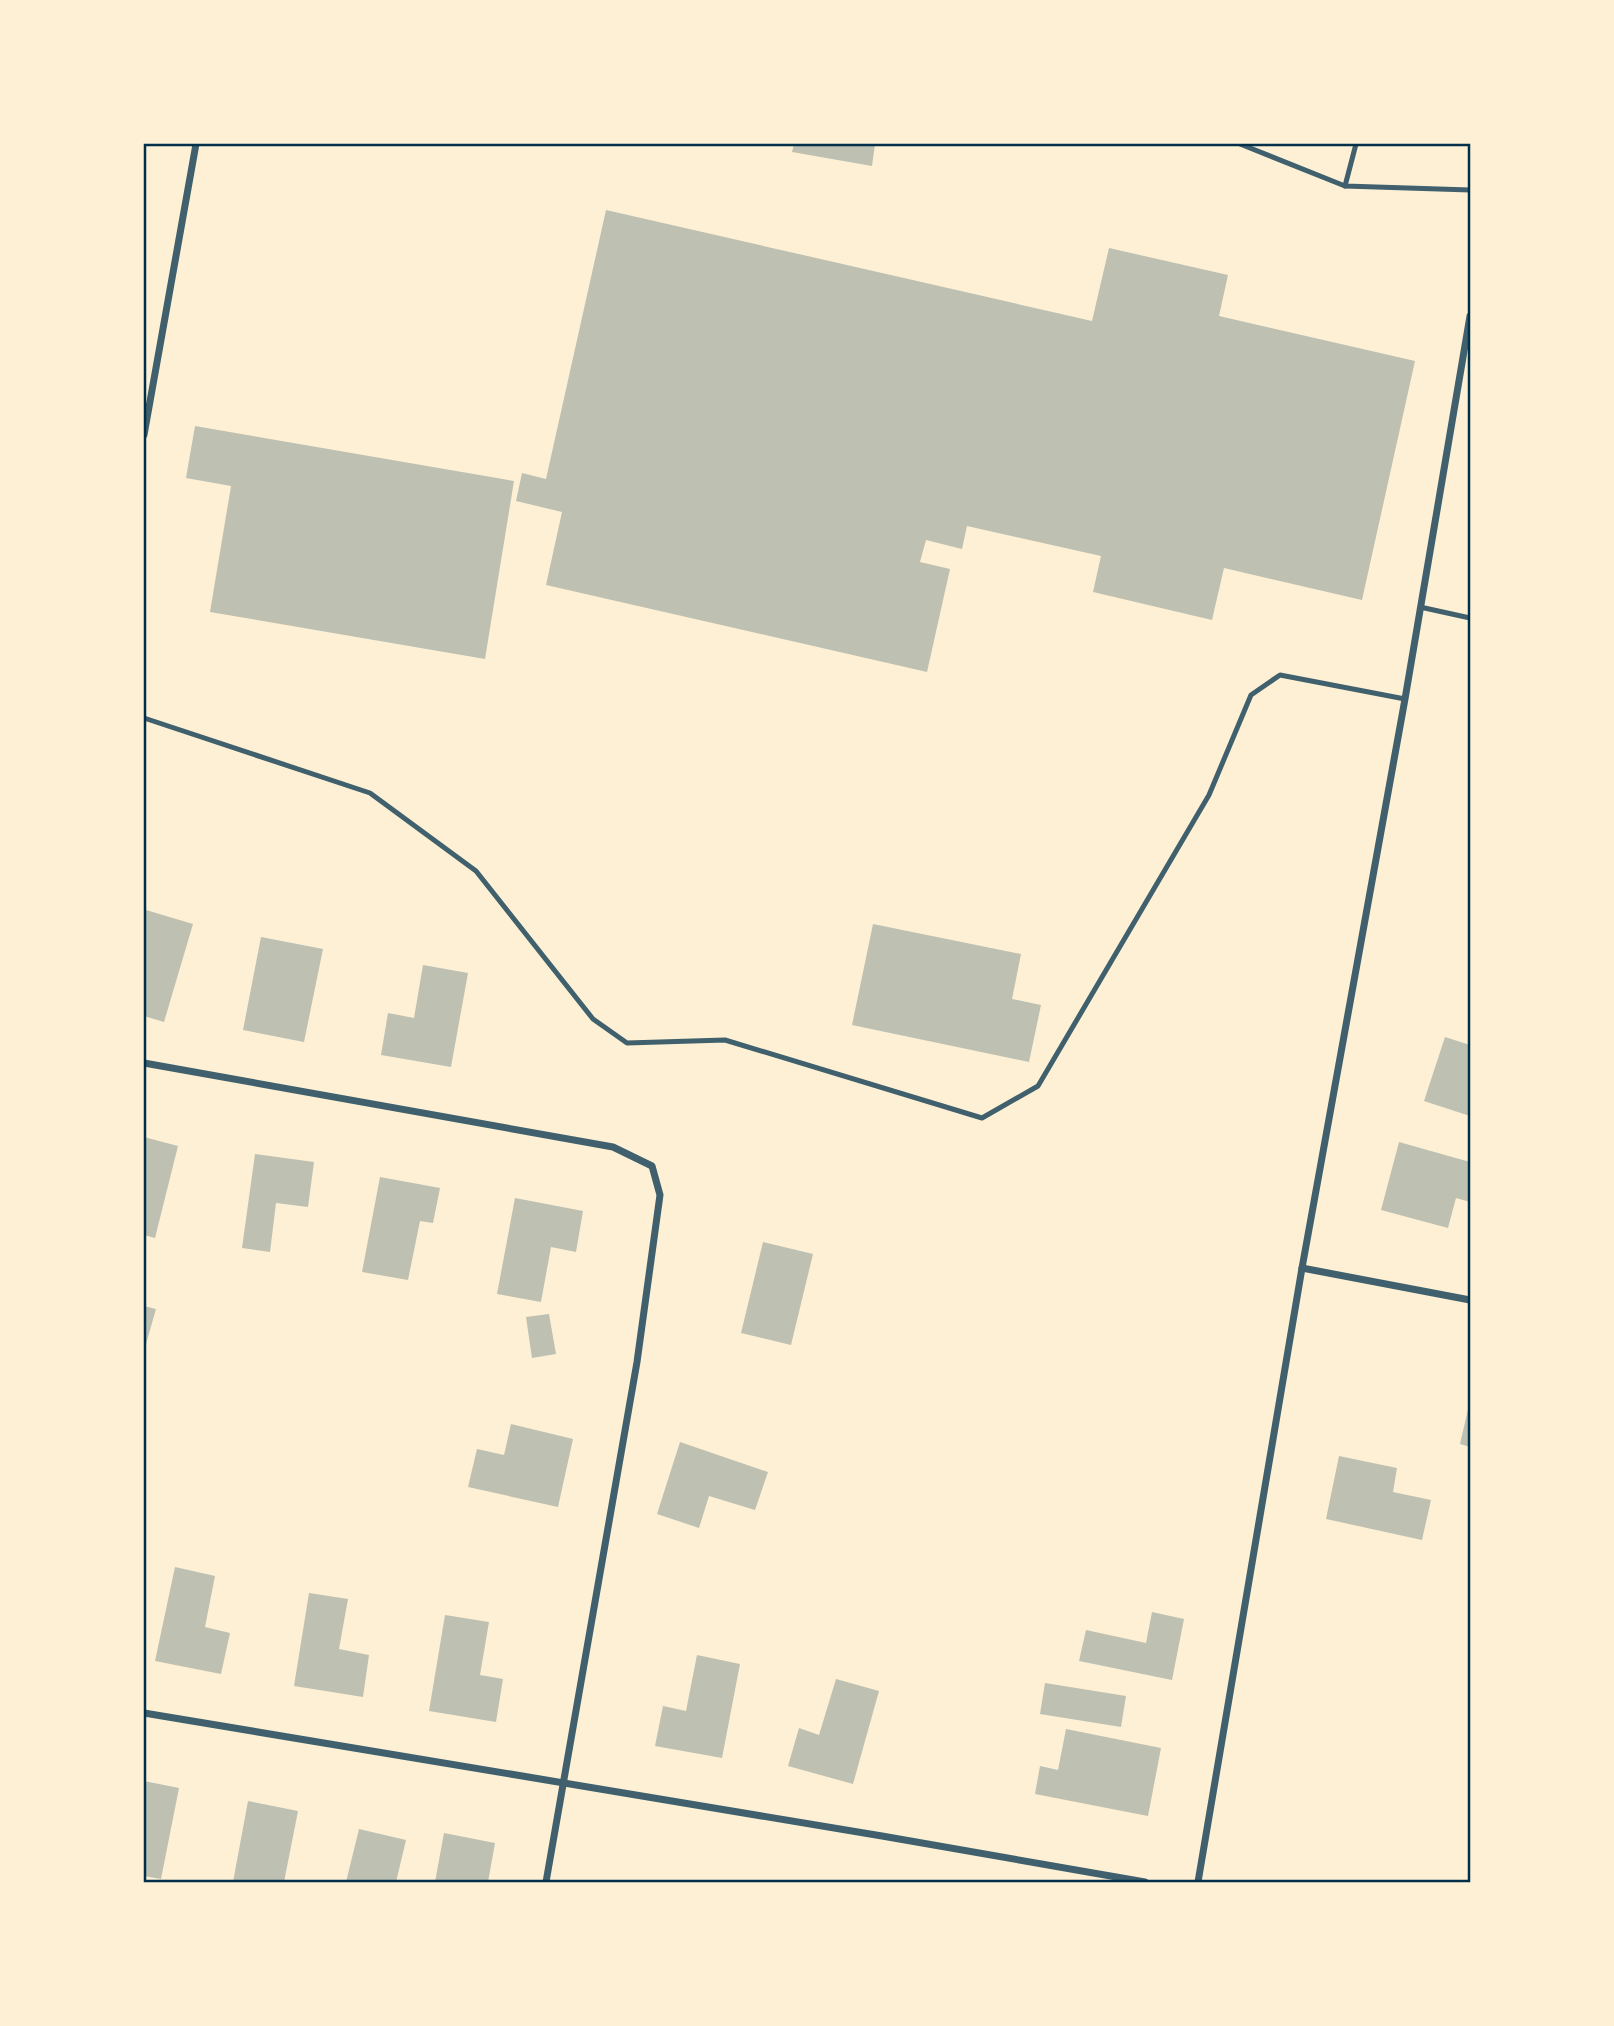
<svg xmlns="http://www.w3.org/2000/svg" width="1614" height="2026" font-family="'Noto Sans',sans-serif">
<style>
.building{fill:#bec0b2}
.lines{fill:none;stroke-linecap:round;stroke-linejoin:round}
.service{stroke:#3f606c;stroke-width:5}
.minor{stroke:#3f606c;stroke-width:7}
.neatline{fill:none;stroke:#003049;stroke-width:2.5}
</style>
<rect width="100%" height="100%" fill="#fdf0d5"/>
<g class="building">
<path d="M794,144H875L872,166L792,152Z"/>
<path d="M606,210L1092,321L1109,248L1228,275L1219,316L1415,361L1362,600L1224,568L1212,620L1093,592L1101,556L967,526L962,549L926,540L920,562L950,569L927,672L546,585L562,512L516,501L522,473L546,479Z"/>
<path d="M195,426L514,481L485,659L210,612L231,486L186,478Z"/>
<path d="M146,910L193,924L164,1022L144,1016V918Z"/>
<path d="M873,924L1021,954L1012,999L1041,1005L1029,1062L852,1025Z"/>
<path d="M261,937L323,949L304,1042L243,1030Z"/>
<path d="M423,965L468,973L451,1067L381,1055L388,1013L414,1018Z"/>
<path d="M1445,1037L1470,1045V1116L1424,1101Z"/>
<path d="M144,1137L178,1146L155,1238L144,1235Z"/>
<path d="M1399,1142L1470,1162V1202L1456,1198L1448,1228L1381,1210Z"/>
<path d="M255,1154L314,1162L308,1207L276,1203L270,1252L242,1248Z"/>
<path d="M380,1177L440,1188L433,1223L420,1221L408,1280L362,1272Z"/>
<path d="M515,1198L583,1211L576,1252L551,1247L541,1302L497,1294Z"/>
<path d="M763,1242L813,1254L791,1345L741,1333Z"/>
<path d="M144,1306L156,1309L144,1351Z"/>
<path d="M549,1314L556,1354L532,1358L526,1317Z"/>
<path d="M1469,1405H1470V1447L1460,1444Z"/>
<path d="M511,1424L573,1439L558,1507L468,1487L477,1449L504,1455Z"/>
<path d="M680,1442L768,1472L755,1510L709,1496L699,1528L657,1514Z"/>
<path d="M1339,1456L1397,1468L1393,1492L1431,1500L1422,1540L1326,1519Z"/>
<path d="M175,1567L215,1576L205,1627L230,1633L221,1674L155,1661Z"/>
<path d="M309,1593L348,1599L339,1649L369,1655L363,1697L294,1686Z"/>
<path d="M1152,1612L1184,1619L1172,1680L1079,1661L1086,1630L1146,1643Z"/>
<path d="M445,1615L489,1622L480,1675L503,1679L496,1722L429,1711Z"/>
<path d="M697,1655L740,1664L722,1758L655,1746L663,1706L686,1711Z"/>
<path d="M836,1679L879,1691L853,1784L788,1766L799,1728L819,1735Z"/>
<path d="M1045,1683L1126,1696L1121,1727L1040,1714Z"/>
<path d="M1066,1729L1161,1748L1148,1816L1035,1794L1040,1766L1058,1770Z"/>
<path d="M144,1781L179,1788L161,1879L144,1876Z"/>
<path d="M248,1801L298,1811L284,1882H233Z"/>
<path d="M359,1829L406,1840L396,1882H346Z"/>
<path d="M444,1833L495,1843L488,1882H435Z"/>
</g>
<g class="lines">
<g class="service">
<path d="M1240,144L1345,186L1470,190"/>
<path d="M1345,186L1356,144"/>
<path d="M1420,607L1470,618"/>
<path d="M144,718L370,793L476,871L593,1019L627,1043L725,1040L982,1118L1038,1086L1209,795L1251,695L1280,675L1405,699"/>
</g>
<g class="minor">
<path d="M144,435L196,144"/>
<path d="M144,1063L613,1147L652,1166L660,1195L637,1362L546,1882"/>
<path d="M1302,1268L1470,1300"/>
<path d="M144,1713L882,1836L1145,1882"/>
<path d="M1198,1882L1302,1268L1405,699L1470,316"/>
</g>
</g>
<rect width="1614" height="2026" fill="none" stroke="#fdf0d5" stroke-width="290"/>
<rect x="145" y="145" width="1324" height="1736" class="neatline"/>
</svg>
